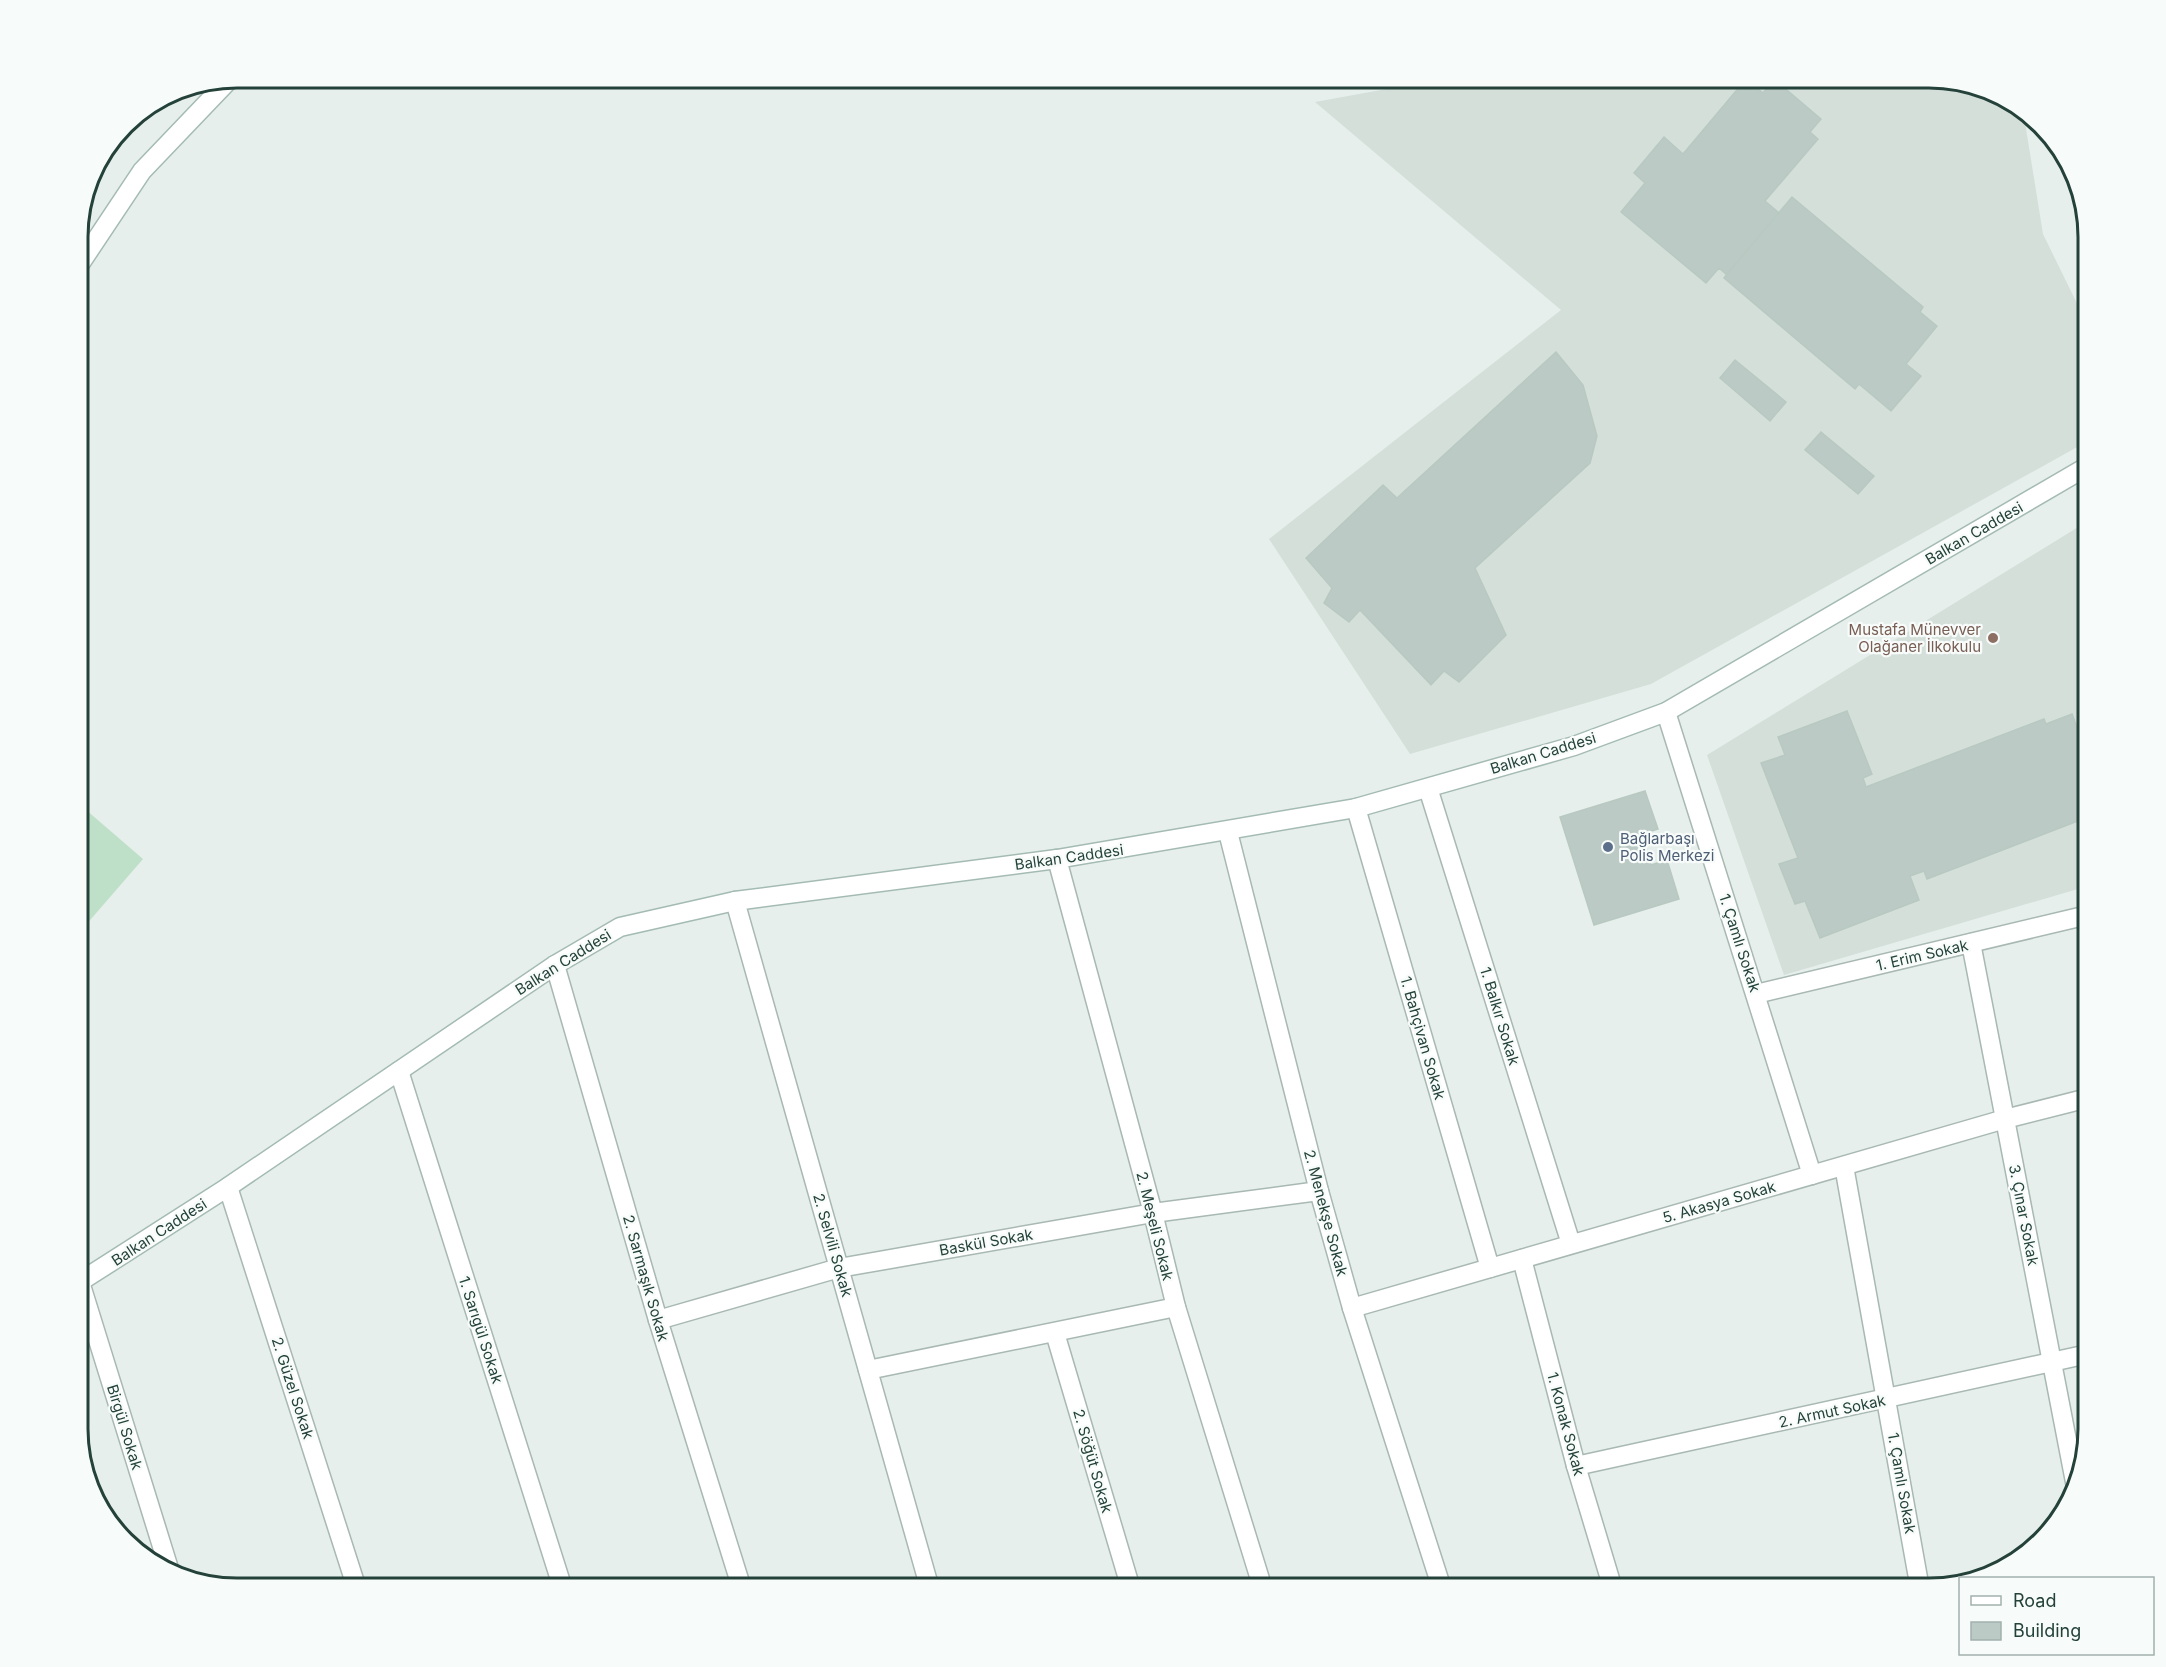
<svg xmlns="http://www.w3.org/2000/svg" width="2166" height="1667" font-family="Inter,sans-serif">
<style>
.built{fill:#d4dfda}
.green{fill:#bfe0c8}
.building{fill:#bbcac4;stroke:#b8c9c2;stroke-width:1.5}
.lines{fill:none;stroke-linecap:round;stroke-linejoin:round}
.street-casing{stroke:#a8b8b2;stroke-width:21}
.secondary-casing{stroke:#a4bbb3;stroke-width:21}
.street{stroke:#fff;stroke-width:18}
.secondary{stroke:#fff;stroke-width:18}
.education-dot{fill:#8d6e63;stroke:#f7fbf9;stroke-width:2}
.service-dot{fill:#5c6f8a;stroke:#f7fbf9;stroke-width:2}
.labels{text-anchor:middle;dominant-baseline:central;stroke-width:4.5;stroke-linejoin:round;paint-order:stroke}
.street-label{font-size:15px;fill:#24423a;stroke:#f7fbf9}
.education-label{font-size:15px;fill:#785e54;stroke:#f7fbf9;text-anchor:end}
.service-label{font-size:15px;fill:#4e5e75;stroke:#f7fbf9;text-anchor:start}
.rim{fill:none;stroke:#24423a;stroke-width:3}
</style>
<rect width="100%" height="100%" fill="#e6efeb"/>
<g class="built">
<path d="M1447,78H1929L1980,87L2023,110L2043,234L2088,326V441L1651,684L1410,754L1269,539L1561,310L1315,102Z"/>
<path d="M2088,521V886L1784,975L1707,755Z"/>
</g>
<path class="green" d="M78,803L143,859L78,934Z"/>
<g class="building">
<path d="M1746,79L1763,93L1774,79L1821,119L1810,132L1818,139L1765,201L1779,213L1727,275L1719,268L1706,283L1621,212L1645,183L1634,173L1664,137L1683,154Z"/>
<path d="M1792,197L1923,307L1920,312L1937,326L1906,364L1921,376L1891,411L1859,384L1855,389L1724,278Z"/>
<path d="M1556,352L1583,385L1597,436L1590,463L1475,568L1506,635L1459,682L1444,671L1431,685L1360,610L1349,622L1324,603L1332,588L1306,558L1383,485L1397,498Z"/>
<path d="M1735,360L1786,402L1770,421L1720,378Z"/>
<path d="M1821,432L1874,476L1858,494L1805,450Z"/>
<path d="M1847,711L1872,774L1863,778L1866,787L2044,719L2046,724L2072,714L2088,756V812L2082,815L2083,819L1927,879L1924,871L1910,876L1919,900L1820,938L1805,901L1795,904L1779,864L1798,858L1761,763L1785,755L1778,737Z"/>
<path d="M1645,791L1658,829L1642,834L1651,865L1667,860L1679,899L1594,925L1560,817Z"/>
</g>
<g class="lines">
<defs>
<g id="street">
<path d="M1666,712L1812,1175"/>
<path d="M1428,788L1571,1244"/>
<path d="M1356,808L1490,1268"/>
<path d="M1228,832L1319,1191L1352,1308L1442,1589"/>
<path d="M1057,859L1153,1213L1176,1307L1263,1589"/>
<path d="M735,901L930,1589"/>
<path d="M1971,943L2076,1487"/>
<path d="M555,965L658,1320L742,1589"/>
<path d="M1756,994L2088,915"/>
<path d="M399,1071L563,1589"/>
<path d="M1844,1166L1920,1589"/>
<path d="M228,1187L357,1589"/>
<path d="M1522,1259L1576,1466L1613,1589"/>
<path d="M80,1282L170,1572"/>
<path d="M1352,1308L2005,1119L2088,1098"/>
<path d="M658,1320L839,1268L1153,1213L1319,1191"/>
<path d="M1055,1333L1131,1589"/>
<path d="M868,1370L1176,1307"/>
<path d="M1576,1466L2088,1354"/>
</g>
<g id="secondary">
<path d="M78,267L142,171L229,80"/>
<path d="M78,1283L228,1187L555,965L620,927L735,901L1057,859L1356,808L1574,746L1666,712L2088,466"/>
</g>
</defs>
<use href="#street" class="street-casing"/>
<use href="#secondary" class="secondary-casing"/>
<use href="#street" class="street"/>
<use href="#secondary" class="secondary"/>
</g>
<circle class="education-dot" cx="1993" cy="638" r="6"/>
<circle class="service-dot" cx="1608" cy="847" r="6"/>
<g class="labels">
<g class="street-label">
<text transform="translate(1974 533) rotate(-30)">Balkan Caddesi</text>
<text transform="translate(1543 753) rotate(-17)">Balkan Caddesi</text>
<text transform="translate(1069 857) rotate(-8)">Balkan Caddesi</text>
<text transform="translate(1740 943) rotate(72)">1. Çamlı Sokak</text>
<text transform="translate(1922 955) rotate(-13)">1. Erim Sokak</text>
<text transform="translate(563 962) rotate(-32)">Balkan Caddesi</text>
<text transform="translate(1500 1016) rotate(73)">1. Balkır Sokak</text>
<text transform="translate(1423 1038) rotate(74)">1. Bahçivan Sokak</text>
<text transform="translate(1719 1202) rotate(-16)">5. Akasya Sokak</text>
<text transform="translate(1326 1213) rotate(75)">2. Menekşe Sokak</text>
<text transform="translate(2024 1215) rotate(79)">3. Çınar Sokak</text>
<text transform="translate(1155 1226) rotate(76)">2. Meşeli Sokak</text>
<text transform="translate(159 1232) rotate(-33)">Balkan Caddesi</text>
<text transform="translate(986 1242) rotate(-10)">Baskül Sokak</text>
<text transform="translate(833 1245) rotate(74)">2. Selvili Sokak</text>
<text transform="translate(646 1278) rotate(74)">2. Sarmaşık Sokak</text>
<text transform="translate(481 1330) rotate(72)">1. Sarıgül Sokak</text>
<text transform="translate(293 1388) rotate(72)">2. Güzel Sokak</text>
<text transform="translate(1832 1411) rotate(-12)">2. Armut Sokak</text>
<text transform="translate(1566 1424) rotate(75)">1. Konak Sokak</text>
<text transform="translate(125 1427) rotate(73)">Birgül Sokak</text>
<text transform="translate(1093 1461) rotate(74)">2. Söğüt Sokak</text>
<text transform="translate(1902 1483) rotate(80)">1. Çamlı Sokak</text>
</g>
<g class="education-label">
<text x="1981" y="629">Mustafa Münevver<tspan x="1981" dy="17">Olağaner İlkokulu</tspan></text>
</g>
<g class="service-label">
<text x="1620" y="838">Bağlarbaşı<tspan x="1620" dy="17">Polis Merkezi</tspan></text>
</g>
</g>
<path d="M0 0H2166V1667H0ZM237 88H1929A149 149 0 0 1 2078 237V1429A149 149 0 0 1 1929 1578H237A149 149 0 0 1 88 1429V237A149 149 0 0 1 237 88Z" fill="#f7fbf9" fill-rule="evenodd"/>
<path class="rim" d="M237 88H1929A149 149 0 0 1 2078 237V1429A149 149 0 0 1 1929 1578H237A149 149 0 0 1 88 1429V237A149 149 0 0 1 237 88Z"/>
<rect x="1959" y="1577" width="195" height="78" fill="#f7fbf9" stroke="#a3b1ad" stroke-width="1.5"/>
<rect x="1971" y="1596" width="30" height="9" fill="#ffffff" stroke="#a3b1ad" stroke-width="1.5"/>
<text x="2013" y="1607" font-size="18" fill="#24423a">Road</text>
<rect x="1971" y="1622" width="30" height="18" fill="#bbcac4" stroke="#a3b1ad" stroke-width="1.5"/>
<text x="2013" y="1637" font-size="18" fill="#24423a">Building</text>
</svg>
